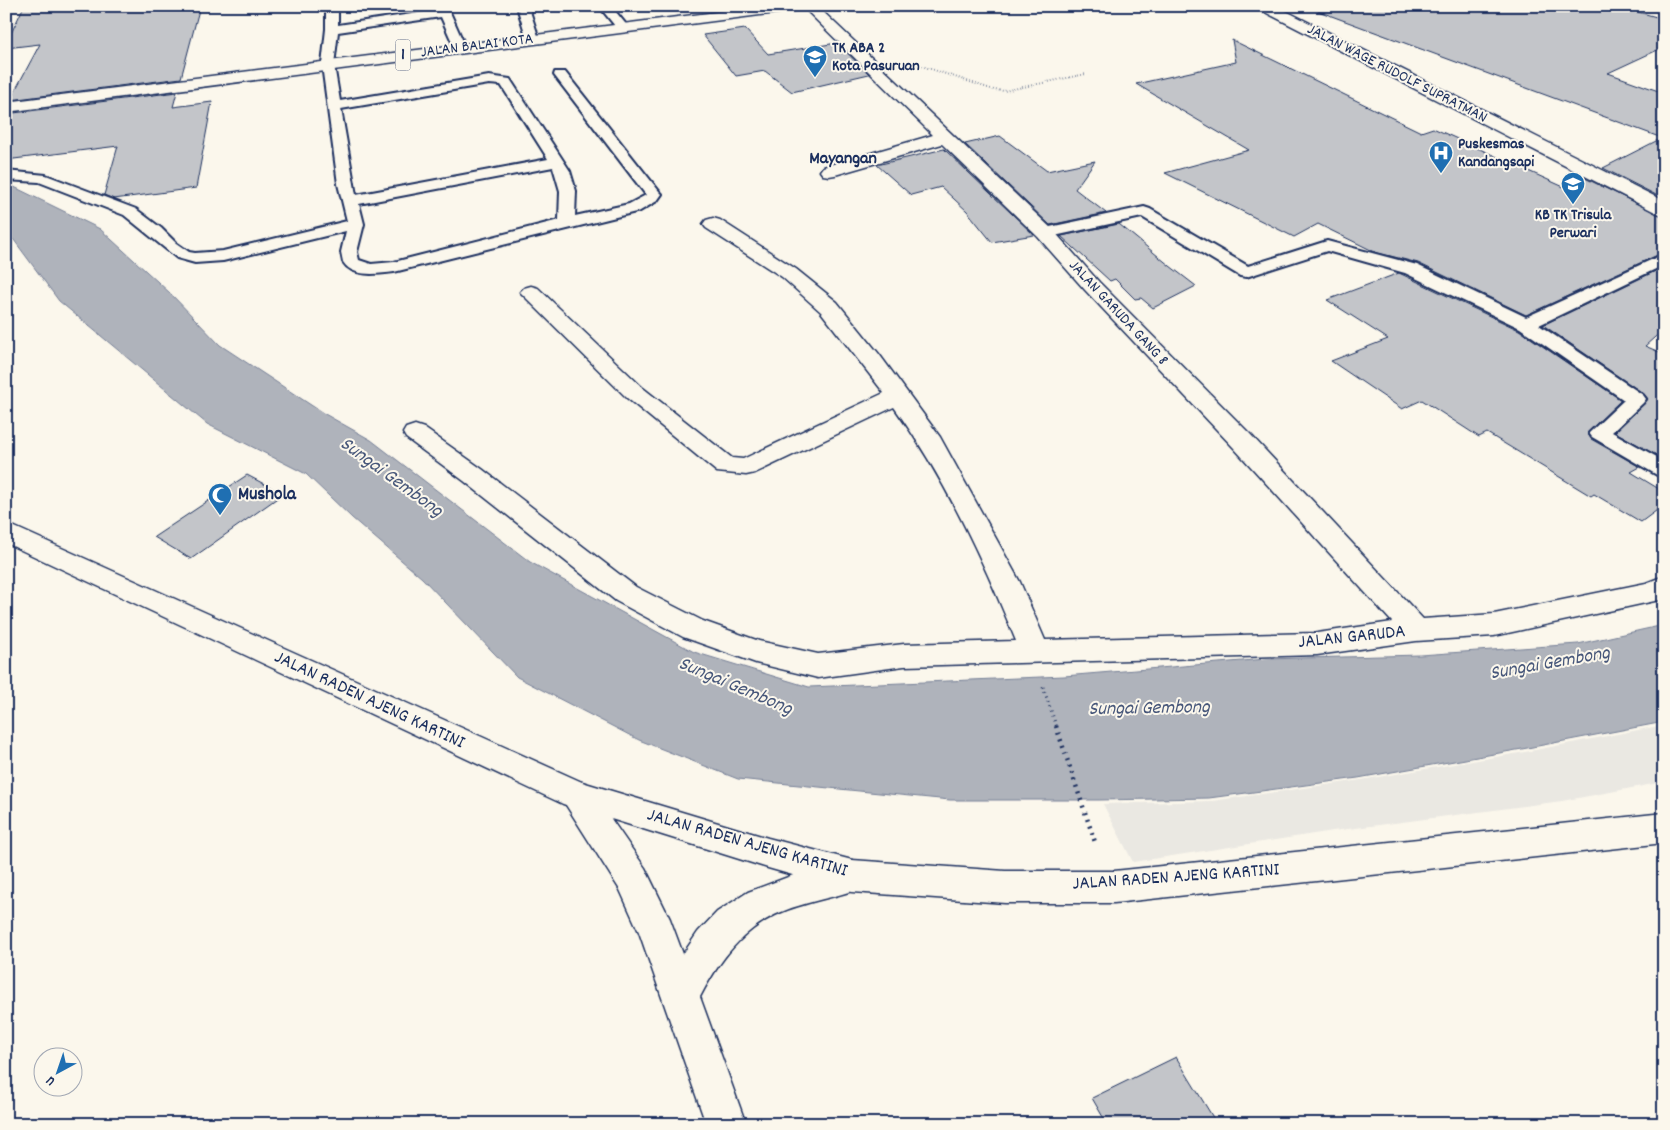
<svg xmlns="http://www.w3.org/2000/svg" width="1670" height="1130" font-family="Dekko,sans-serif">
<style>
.built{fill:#eae8e2}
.water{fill:#afb3bb;stroke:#747e96}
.building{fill:#c3c5c9;stroke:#1b2f5e}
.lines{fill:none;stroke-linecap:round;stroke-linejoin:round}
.service-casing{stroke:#1b2f5e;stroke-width:4}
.minor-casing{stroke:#1b2f5e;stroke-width:3}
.tertiary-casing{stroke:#1b2f5e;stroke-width:3}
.secondary-casing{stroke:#1b2f5e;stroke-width:3}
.primary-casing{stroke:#1b2f5e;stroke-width:3}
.trunk-casing{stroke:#1b2f5e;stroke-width:3}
.path-far2{stroke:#1b2f5e;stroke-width:2;stroke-dasharray:0.5 2.5;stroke-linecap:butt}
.path-far1{stroke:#1b2f5e;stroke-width:3;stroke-dasharray:1 4;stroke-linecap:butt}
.path{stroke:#1b2f5e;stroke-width:4.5;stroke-dasharray:2 5;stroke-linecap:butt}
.service{fill:#fbf7ec;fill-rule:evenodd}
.minor{fill:#fbf7ec;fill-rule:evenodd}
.tertiary{fill:#fbf7ec;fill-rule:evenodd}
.secondary{fill:#fbf7ec;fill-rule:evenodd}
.primary{fill:#fbf7ec;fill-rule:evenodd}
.trunk{fill:#fbf7ec;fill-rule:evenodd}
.labels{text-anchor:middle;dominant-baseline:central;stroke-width:4;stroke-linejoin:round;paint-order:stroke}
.far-street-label{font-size:16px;fill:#1b2f5e;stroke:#fbf7ec}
.far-poi-label{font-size:16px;font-weight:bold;fill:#1b2f5e;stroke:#fbf7ec;text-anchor:start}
.shield{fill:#fbf7ec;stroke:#5e6b89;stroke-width:1}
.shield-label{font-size:18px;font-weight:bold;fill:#1b2f5e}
.far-quarter-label{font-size:18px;font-weight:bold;fill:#1b2f5e;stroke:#fbf7ec}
.poi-label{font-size:19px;font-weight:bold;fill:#1b2f5e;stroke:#fbf7ec;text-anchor:start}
.street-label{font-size:19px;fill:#1b2f5e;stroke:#fbf7ec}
.water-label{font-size:20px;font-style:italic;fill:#47577a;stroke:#fbf7ec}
</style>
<rect width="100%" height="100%" fill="#fbf7ec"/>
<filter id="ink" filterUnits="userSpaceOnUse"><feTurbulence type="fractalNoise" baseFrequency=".02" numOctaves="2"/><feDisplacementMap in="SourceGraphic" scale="10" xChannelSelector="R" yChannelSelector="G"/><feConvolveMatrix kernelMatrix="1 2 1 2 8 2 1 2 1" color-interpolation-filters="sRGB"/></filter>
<g filter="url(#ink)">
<path class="built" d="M1664,725V782L1562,801L1333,831L1133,862L1103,804L1212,801L1361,780L1525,752Z"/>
<path class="water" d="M6,183L100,229L170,293L220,345L323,413L371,440L530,562L694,652L809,687L1064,676L1266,659L1420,655L1578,644L1664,625V722L1522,749L1358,778L1209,798L1100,800H950L738,779L639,740L517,677L422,578L352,518L306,474L207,424L59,301L14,240L6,233Z"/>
<g class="building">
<path d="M24,6H200L181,78L10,100L40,44L6,48V44Z"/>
<path d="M1319,6H1616L1664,19V47L1608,73L1664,93V199L1603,168L1662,138L1318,11Z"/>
<path d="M745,29L768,54L837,43L869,74L792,92L765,71L736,76L703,35Z"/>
<path d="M1232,40L1421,132L1433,128L1566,188L1585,178L1664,217V252L1526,315L1418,263L1375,252L1318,224L1294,237L1165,173L1249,150L1136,84L1236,62Z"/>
<path d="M177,92L173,107L212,102L196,188L114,199L104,195L118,146L6,160V114Z"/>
<path d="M1000,136L1047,171L1095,161L1075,189L1106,213L1050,225L965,144Z"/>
<path d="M944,149L1034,235L992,242L967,211L941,187L911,195L877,165Z"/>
<path d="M1119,224L1170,266L1196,286L1153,308L1141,298L1135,299L1115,279L1110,281L1061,236Z"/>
<path d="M1664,267V329L1645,346L1664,354V452L1658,456L1615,432L1644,404L1648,399L1644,394L1543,325Z"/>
<path d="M1399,273L1519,330L1621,400L1588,432V434L1591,439L1640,467L1631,472L1664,492V505L1641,522L1594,494L1591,496L1487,433L1479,437L1422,400L1402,409L1331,361L1388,339L1327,300Z"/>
<path d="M247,475L283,494L191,559L154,537Z"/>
<path d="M1176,1057L1217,1124H1107L1092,1098Z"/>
</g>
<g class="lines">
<defs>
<g id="service">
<path d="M326,6H338V25L445,9L449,10L466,48L464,51H456L441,17L338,32L334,65L340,101L489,76L510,79L570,171L576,191L575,216L629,204L646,195L554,75L555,72H565L659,191L662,194L657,201L640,211L394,272C378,274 353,278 343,262L341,252L346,231L223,261L195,263L177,258L124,215L39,182L6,180V171L46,175L136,209L161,228L176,243L189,252L195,253L223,251L347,221L338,184L322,65L326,29ZM489,84L501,85L548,159L356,195L341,109ZM553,167L560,191L559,220L394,262L371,264L359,260L357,252L364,224L359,204Z"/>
<path d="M522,6H537L530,11L539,39L537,42H529L527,39L518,10Z"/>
<path d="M599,6H611L629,28L627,31H619Z"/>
<path d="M1144,207L1150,209L1248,266L1327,241L1417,265L1526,317L1664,254V265L1539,325L1643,395L1646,399L1643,403L1612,432L1664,461V477L1657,475L1592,437L1589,433L1624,400L1520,328L1405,273L1327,251L1246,277L1240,276L1142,217L1045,238L1039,236L1037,233L1039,230L1045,228Z"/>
</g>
<path id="minor" d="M802,6H817L1052,229L1099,282L1251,435L1423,619L1494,614L1646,583L1664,576V599L1494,636L1416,641L1317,655L904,666L818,678L756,663L683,637L616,601L464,481L406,438L403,433L406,428L415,425L424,428L482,469L636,587L703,621L759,641L818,654L904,644L1016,641C983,560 945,478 894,407L755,473L746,475L717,472L627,398L520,292L524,288L531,286L538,288L643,388L732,458L743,459L884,393L821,312L782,277L706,228L703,224L706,220L713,218L720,220L796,269L837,302L879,354L940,437L1020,582L1045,640L1317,633L1392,622L1233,447L1085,290L1038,237L942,144L835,175L829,176L823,175L820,171L823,167L933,135Z"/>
<path id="tertiary" d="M575,780L587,784L645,868L670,919L683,954L698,932L717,912L748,892L796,874L833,864L852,860L864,865L869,876L864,887C843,895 820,899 798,906C749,920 722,955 700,997L746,1124H706L639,932L620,890L559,794L563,784Z"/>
<path id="secondary" d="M1257,6H1276L1664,201V215L1657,213L1259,9Z"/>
<path id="primary" d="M6,523L582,782L768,838L852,860L1005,871H1114L1664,813V843L1114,903H1005L852,892L768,868L563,804L6,543Z"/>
<path id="trunk" d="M764,6H807L800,10L6,112V102Z"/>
</defs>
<use href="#service" class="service-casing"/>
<use href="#minor" class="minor-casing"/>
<use href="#tertiary" class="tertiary-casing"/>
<use href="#secondary" class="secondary-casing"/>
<use href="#primary" class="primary-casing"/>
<use href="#trunk" class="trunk-casing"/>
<path class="path-far2" d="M919,65L994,90L1004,91L1086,74"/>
<path class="path-far1" d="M1043,687L1057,728"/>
<path class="path" d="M1056,726L1096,845"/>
<use href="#service" class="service"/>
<use href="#minor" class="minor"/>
<use href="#tertiary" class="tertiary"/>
<use href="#secondary" class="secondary"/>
<use href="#primary" class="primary"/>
<use href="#trunk" class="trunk"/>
</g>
</g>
<defs>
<symbol id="school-pin" viewBox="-11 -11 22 30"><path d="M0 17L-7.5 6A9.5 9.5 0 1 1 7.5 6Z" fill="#1f6fb2" stroke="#fbf7ec"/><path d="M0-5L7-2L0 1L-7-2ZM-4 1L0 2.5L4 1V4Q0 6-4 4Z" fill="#fff"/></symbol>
<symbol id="hospital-pin" viewBox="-11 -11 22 30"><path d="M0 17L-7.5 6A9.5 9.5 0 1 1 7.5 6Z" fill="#1f6fb2" stroke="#fbf7ec"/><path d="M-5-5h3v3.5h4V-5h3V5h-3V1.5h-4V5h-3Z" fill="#fff"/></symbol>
<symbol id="mosque-pin" viewBox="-11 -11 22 30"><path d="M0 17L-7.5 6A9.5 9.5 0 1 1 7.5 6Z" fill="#1f6fb2" stroke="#fbf7ec"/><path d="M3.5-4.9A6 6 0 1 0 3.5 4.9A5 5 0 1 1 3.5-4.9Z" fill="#fff"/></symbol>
</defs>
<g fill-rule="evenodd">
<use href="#school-pin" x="801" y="43" width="28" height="38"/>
<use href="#hospital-pin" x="1427" y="139" width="28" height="38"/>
<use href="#school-pin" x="1559" y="170" width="28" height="38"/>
<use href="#mosque-pin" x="206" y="481" width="28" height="38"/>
</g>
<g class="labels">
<g class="far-street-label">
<text transform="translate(477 46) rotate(-7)">JALAN BALAI KOTA</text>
<text transform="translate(1397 74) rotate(27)">JALAN WAGE RUDOLF SUPRATMAN</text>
<text transform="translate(1118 313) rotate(47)">JALAN GARUDA GANG 8</text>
</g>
<g class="far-poi-label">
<text x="832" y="48">TK ABA 2<tspan x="832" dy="18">Kota Pasuruan</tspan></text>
<text x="1458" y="144">Puskesmas<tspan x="1458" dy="18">Kandangsapi</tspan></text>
<text x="1573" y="215" text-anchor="middle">KB TK Trisula<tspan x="1573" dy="18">Perwari</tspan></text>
</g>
<rect class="shield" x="395.5" y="39.5" width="15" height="31" rx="4"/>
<g class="shield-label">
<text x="403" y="55">1</text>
</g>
<g class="far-quarter-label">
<text x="843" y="159">Mayangan</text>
</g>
<g class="poi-label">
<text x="238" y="495">Mushola</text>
</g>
<g class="street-label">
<text transform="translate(1352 638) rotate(-6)">JALAN GARUDA</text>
<text transform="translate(369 701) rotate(25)">JALAN RADEN AJENG KARTINI</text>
<text transform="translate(747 844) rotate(16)">JALAN RADEN AJENG KARTINI</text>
<text transform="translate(1176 878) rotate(-4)">JALAN RADEN AJENG KARTINI</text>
</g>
<g class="water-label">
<text transform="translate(391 478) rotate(36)">Sungai Gembong</text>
<text transform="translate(1550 664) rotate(-10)">Sungai Gembong</text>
<text transform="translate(735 687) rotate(23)">Sungai Gembong</text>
<text transform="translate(1149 709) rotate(-1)">Sungai Gembong</text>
</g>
</g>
<rect width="1670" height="1130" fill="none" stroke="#fbf7ec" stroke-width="25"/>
<rect x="12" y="12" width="1645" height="1105" fill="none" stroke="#1b2f5e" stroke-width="2" filter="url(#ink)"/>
<g transform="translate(58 1072) rotate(220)"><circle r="24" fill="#fbf7ec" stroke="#a1a7b3"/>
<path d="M0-4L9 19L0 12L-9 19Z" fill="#1f6fb2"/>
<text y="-8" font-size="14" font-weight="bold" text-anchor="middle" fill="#1b2f5e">U</text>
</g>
</svg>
